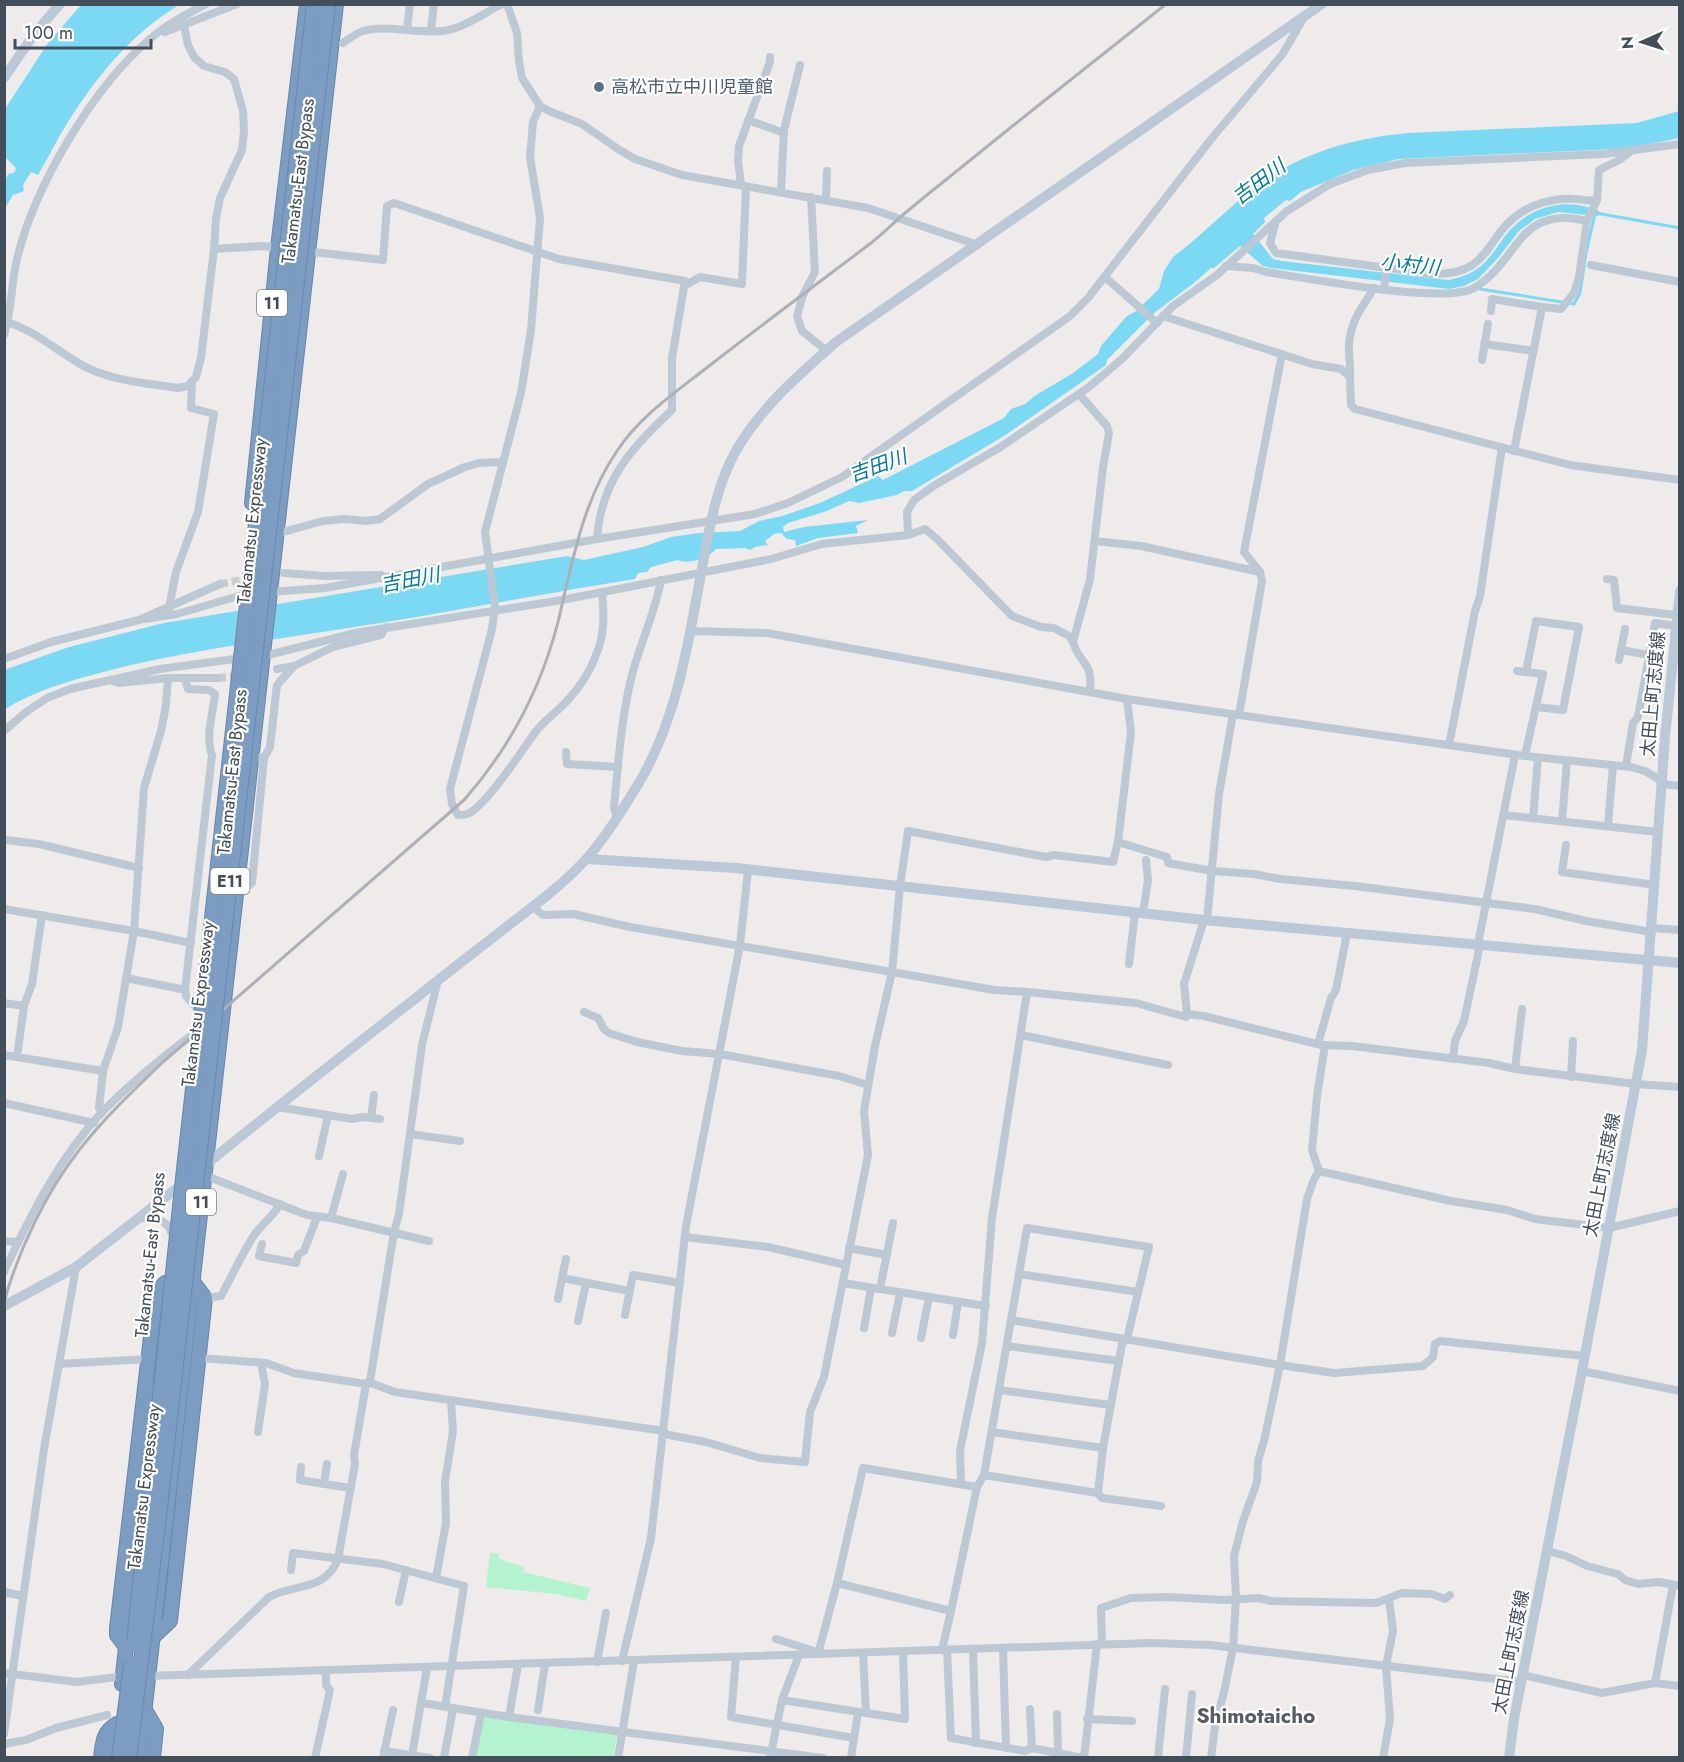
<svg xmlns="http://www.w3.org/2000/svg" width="1684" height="1762" font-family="Jost,'Noto Sans JP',sans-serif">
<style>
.green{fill:#b3f3cd}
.water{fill:#7bd9f4}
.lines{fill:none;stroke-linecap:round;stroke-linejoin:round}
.stream{stroke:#7bd9f4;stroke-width:3}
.street-tunnel{stroke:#ccccce;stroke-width:8;stroke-dasharray:8 4;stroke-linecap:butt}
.highway-casing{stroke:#6887ac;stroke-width:16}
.street{stroke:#bcc8d3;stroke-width:8}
.secondary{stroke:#bbc8d7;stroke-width:10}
.highway{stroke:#7d9cc1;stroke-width:14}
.rail{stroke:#adb0b7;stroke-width:3}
.highway-bridge-casing{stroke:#6887ac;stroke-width:16;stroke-linecap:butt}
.highway-bridge{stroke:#7d9cc1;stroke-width:14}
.service-dot{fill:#5c6f8a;stroke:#fff;stroke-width:2}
.labels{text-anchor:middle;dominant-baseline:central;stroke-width:4.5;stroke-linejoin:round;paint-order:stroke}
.shield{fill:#fff;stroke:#7b838c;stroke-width:1.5}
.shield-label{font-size:16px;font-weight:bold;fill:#424e5a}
.service-label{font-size:18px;fill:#4e5e75;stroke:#fff;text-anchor:start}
.street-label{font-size:18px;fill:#424e5a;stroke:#fff}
.water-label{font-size:20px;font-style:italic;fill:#027b9f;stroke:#fff}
.quarter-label{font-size:21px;font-weight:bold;fill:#575c61;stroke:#fff}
</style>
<rect width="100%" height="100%" fill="#efebeb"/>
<g class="green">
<path d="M490,1552L499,1554V1559L524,1567L523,1572L590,1588L586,1601L557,1594L486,1587Z"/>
<path d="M483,1714L543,1718L618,1731L613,1757L474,1758Z"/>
</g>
<g class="water">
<path d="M81,5H179C132,33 97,76 68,122C57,139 48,158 38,175L31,172L23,185L24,191L13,195L5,208V182L8,174L14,173L16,168L5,157V109L48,43Z"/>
<path d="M1679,111V138L1641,146L1615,149L1399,159L1353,170L1301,192L1290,201L1286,200L1264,218L1265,222L1253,234L1273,259L1282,261L1448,280C1460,278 1471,274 1481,266C1493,256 1500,241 1510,230C1533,205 1568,197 1599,211L1598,216L1558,212L1535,219L1519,231L1498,258L1478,279L1464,286L1449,289L1272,268L1263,266L1240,246L1214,268H1211L1194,283L1154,313L1107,360L1106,365L1004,436L912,491H904L897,495L859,503L849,501L827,511L788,523L783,527L784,532L804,527L868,520L856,526L858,533L818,538L796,546L795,540L787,539L781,533L774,534L765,541L768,545L755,547L750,550L745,548L716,549C708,558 688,565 678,560L651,567L647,572L638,573L635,579C535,595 435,615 335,630C259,642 185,651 111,670C73,680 38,689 5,709L4,670L69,647L164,623L567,556L584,560L643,547L671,537L699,533L740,531L759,521L782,516L820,503L878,476L883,480L1004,418L1011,409L1025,404L1036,395L1073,373L1098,354L1101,346L1126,317L1136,311L1159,289L1164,271L1173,257C1201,236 1226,210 1254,188C1299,153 1353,138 1408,133L1637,123Z"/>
</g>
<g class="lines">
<g class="stream">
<path d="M1596,213L1680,228"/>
<path d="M1480,289L1574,304L1580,293L1586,253L1595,214"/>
</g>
<g class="street-tunnel">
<path d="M220,584L253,578"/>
<path d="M218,678L241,675"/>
</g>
<defs>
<g id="highway">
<path d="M252,503L278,248L307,4"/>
<path d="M153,1637L170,1621L205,1298L193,1282"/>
<path d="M126,1647L117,1635V1628L156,1294L165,1283"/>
<path d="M122,1684L154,1390"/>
<path d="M145,1710L156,1729L153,1758"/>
<path d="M101,1758C103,1742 103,1732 117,1724"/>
<path d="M112,1758L116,1730"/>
<path d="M139,1758L336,4"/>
</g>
</defs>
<use href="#highway" class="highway-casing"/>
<g class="street">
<path d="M507,4L517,33L519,61L522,78L540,106L549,111L582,124L618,149L635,159L682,175L868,208L978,245"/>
<path d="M407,29L410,4"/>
<path d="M431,30L434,4"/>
<path d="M165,32L237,4"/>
<path d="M343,43C349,39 356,33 363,31C389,24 416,34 442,31C463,29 484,13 502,4"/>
<path d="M540,106L533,122L530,157L540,218L531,330L521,393L485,532L495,606L492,629L450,789L452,804L458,815C461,815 465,815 467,814C485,808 524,747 537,730C546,719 558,711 567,701C579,688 590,672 596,655C605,634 604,614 602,592"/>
<path d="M748,120L784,133"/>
<path d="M741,185L738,160L739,146L770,62V57"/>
<path d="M781,192L784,130L800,65"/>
<path d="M811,197L815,272L803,295L797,316L802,331L827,351"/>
<path d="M826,199L827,171"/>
<path d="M1276,221L1270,243L1276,253L1432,274C1495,275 1483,234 1525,210C1539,202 1558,198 1574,199C1582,199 1589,202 1597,200"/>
<path d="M214,249L262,246L281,248"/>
<path d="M1591,265L1680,282"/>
<path d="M1226,266L1253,268L1266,272C1306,278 1444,305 1474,288C1520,261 1517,204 1587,221"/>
<path d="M1105,277L1157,323"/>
<path d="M684,286L700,277L742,284L746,186"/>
<path d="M1384,289L1387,267"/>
<path d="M1491,311L1492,299L1542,307"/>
<path d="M1163,316L1312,364L1341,369L1350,377L1351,405L1355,409L1570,465L1680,480"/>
<path d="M4,321C34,330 56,350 82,365C110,381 147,383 178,388L188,386L196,377L201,358L214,249L216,218L220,198L242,150L244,131L243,111L234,79L225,72L204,66L194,57L188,45L184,26"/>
<path d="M4,335C12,310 11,284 17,259C35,185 93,87 151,38C167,24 187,14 206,4"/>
<path d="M1484,344L1534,351"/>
<path d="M1482,360L1488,324"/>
<path d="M1350,377C1351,365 1348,354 1349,343C1352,318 1362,308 1374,288"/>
<path d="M1079,394L1107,426L1109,433L1103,467L1090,579L1073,642C1080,666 1093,660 1090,691"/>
<path d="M1514,451L1542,307L1561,309L1574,293L1579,277L1587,221L1597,200L1599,170L1619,160L1630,152"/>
<path d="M276,534L323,521L346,519L366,521L380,519L428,484L465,467L479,463L503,462"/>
<path d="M908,535L907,512L914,500L935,485L999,448L1089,387L1123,358L1173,306L1217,275L1287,211L1330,184L1368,170L1405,163L1604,154L1680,144"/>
<path d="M597,539L755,514L788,503L842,477L1070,316L1088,298L1212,138L1282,55L1303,19"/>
<path d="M1095,541L1141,546L1260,572"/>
<path d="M284,573L324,576L381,575"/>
<path d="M1607,579L1614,580L1617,608L1676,615"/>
<path d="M270,592L325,588L597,539C601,481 631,448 672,410V358L685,281L559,259L394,203L387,206L383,260L305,251"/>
<path d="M169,608L176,572L198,512L214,414L191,408L192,381"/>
<path d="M145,619L177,614L242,595"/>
<path d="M690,631L767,633L1127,699L1525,756L1631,767L1645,771L1662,781"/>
<path d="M1621,650L1649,655"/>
<path d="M260,657L355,633L562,600L771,559L822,544L908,535L925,529L937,539L1012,616L1041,627L1054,628L1069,636L1073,642"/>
<path d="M4,659L51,642L139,620L220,584"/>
<path d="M1619,660L1625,629"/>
<path d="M277,669L294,666L333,647L381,635L386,627"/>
<path d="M1517,671L1543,674L1525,756"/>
<path d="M1526,672L1536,621L1579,627L1563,710L1536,707"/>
<path d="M185,679L188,689L209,690L215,694C213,713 205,738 212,755L185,990L186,996L196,1007"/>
<path d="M112,681L119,683L168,678H218"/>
<path d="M1239,715L1262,581L1260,572L1244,552L1282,354"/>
<path d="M4,731L26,712L47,698L70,689L160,669L242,658"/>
<path d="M1449,745L1475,611L1480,596L1502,447"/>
<path d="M566,752L567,764L618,767"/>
<path d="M259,757L264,758L270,747L277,685L294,666"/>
<path d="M1626,766L1633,723L1638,717L1655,623L1675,626"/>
<path d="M1662,784L1680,786"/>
<path d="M1504,815L1658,832"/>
<path d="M617,818L614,808C618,765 621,721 631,679C639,645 655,614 661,580"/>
<path d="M1533,818L1538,758"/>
<path d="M1562,821L1567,761"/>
<path d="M1608,826L1613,765"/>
<path d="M5,840L39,844L139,868"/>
<path d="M1118,842L1167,857L1168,863L1212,871L1254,874L1280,879L1355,886L1535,909L1586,921L1652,932"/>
<path d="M1566,845L1562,872L1655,885"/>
<path d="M237,895L252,883L264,758"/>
<path d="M533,907L543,915L573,914L630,927L892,972L875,1046L864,1111L868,1155L824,1377L810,1412L805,1462L760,1458L706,1442L664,1434"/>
<path d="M4,909L134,931L191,943"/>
<path d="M1143,913L1148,880L1146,860"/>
<path d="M1204,920L1184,984L1187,1014L1204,1016L1321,1045L1352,1046L1489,1063L1515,1069L1636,1084L1680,1087"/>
<path d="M1207,920L1219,794L1233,714"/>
<path d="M1652,928L1680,930"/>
<path d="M1478,944L1515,755"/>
<path d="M1129,964L1135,912"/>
<path d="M126,978L181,989"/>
<path d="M1027,992L1136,1003L1186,1017"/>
<path d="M4,1003L24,1006"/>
<path d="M584,1012L598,1018L604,1029L609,1033L637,1042L682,1051L720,1054L839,1076L868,1085"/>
<path d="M1021,1035L1168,1065"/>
<path d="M1318,1044L1331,998L1336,990L1347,933"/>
<path d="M1325,1045L1317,1096L1312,1150L1319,1171L1314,1179L1307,1199L1280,1365L1334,1373L1423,1366L1433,1357L1435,1344L1440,1341L1585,1356"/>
<path d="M4,1055L103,1071L118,1027L134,931L144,788L161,731L166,705L168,678"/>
<path d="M17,1057L24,1006L32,984L42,915"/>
<path d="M1453,1059L1455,1041L1464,1021L1480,945"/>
<path d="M1515,1069L1522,1009"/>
<path d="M1571,1077L1573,1041"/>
<path d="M4,1103L94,1123"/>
<path d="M277,1107L352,1119L363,1117L380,1119"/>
<path d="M102,1113L99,1108L103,1071"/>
<path d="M371,1118L374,1095"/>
<path d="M410,1134L460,1141"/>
<path d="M319,1156L328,1115"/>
<path d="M1319,1171L1451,1201L1507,1210L1535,1219L1609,1228L1680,1211"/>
<path d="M204,1175L307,1215L331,1218L429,1241"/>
<path d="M140,1218C152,1218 167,1218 171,1232"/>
<path d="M331,1218L343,1174"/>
<path d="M685,1237L768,1247L846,1265"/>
<path d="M4,1241L18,1242"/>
<path d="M262,1244L259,1256L296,1263L298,1255L304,1251L317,1217"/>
<path d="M849,1248L887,1255"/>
<path d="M566,1259L562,1278L629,1291"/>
<path d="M4,1272C30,1216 59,1158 102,1112C130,1084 161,1058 193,1034"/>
<path d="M1019,1274L1138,1292"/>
<path d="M843,1283L986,1306"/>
<path d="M880,1289L893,1223"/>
<path d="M205,1298L221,1296C232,1276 241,1256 253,1237C261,1224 273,1217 280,1204"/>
<path d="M558,1299L562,1278"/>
<path d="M625,1315L633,1275L680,1283"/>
<path d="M1011,1320L1280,1365L1264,1441L1258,1461L1257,1482L1243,1521L1234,1556L1236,1598L1233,1648L1224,1692L1215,1726L1211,1758"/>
<path d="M578,1321L586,1283"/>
<path d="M864,1328L871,1288"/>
<path d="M892,1333L900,1293"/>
<path d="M953,1335L958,1302"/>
<path d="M921,1338L929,1297"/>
<path d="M1007,1346L1119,1361"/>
<path d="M199,1358L266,1363L294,1373L366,1384"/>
<path d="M59,1364L148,1359"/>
<path d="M1582,1371L1680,1391"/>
<path d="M368,1382L395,1392L664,1431"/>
<path d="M999,1390L1110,1405"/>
<path d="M258,1432L265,1384L261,1363"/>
<path d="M992,1432L1103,1448"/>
<path d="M301,1467L300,1480L350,1488"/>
<path d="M324,1484L327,1464"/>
<path d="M961,1484L960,1451L982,1343L992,1218L1027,992L994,990L892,972L900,886L908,831L1046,857L1054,855L1113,862L1118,842L1131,732L1127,699"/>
<path d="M1098,1493L1102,1498L1161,1506"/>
<path d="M1547,1551L1566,1556L1587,1566L1618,1574L1625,1580L1638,1584L1659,1582L1680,1586"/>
<path d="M291,1570L293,1553L383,1564L464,1586L445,1707"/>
<path d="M436,1578L446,1523L445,1482L453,1431L451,1401"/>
<path d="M837,1583L951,1611L942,1650"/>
<path d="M4,1592L23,1596"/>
<path d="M399,1602L406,1570"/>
<path d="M951,1611L977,1487L984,1475L1027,1228L1149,1247L1127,1339L1122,1344L1103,1448L1098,1493L984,1475"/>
<path d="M776,1639L811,1650L818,1654L837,1583L863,1468L977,1487"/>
<path d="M1102,1644L1101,1608L1131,1598L1167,1597L1224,1600L1259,1598L1271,1601L1376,1603L1402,1593L1431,1594L1445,1599L1450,1595"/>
<path d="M1003,1648L1006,1748"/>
<path d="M973,1649L976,1743"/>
<path d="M947,1650L951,1738L1025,1751L1032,1748L1083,1758"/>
<path d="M863,1653L866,1713"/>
<path d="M799,1655L782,1700L905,1719L903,1651"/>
<path d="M736,1657L731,1717L854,1738"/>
<path d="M622,1661L651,1538L686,1226L740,945L748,870"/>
<path d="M597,1662L606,1613"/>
<path d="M4,1673L77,1682L125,1676"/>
<path d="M188,1675L269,1597C295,1583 325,1592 338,1559L355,1464L354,1455L366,1384L370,1381L394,1232L399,1214L422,1045L438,980"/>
<path d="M1523,1675L1602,1693L1655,1683L1680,1686"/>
<path d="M146,1676L1151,1643L1210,1645L1522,1682"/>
<path d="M1655,1683L1673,1585"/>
<path d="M422,1703L509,1717L823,1758"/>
<path d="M1030,1709L1032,1748"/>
<path d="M538,1710L545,1664"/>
<path d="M1057,1714L1058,1753"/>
<path d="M509,1717L518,1665"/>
<path d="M1087,1719L1132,1721"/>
<path d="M4,1734L44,1449L76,1267"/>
<path d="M4,1744L26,1740L56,1728L107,1715"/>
<path d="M384,1751L430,1758"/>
<path d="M412,1755L427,1668"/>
<path d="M315,1758L330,1690L326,1685V1671"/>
<path d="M383,1758L393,1710"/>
<path d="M444,1758L453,1709"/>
<path d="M472,1758L481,1713"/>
<path d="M618,1758L634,1661"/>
<path d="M770,1758L782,1700"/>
<path d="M851,1758L858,1712"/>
<path d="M1084,1758L1097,1644"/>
<path d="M1158,1758L1165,1689"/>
<path d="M1186,1758L1192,1694"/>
<path d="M1383,1758L1390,1719L1386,1666L1393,1631L1389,1599"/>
</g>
<g class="secondary">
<path d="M4,78L35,33L60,4"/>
<path d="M587,859L736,868L1204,920L1680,963"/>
<path d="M203,1167C273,1110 344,1054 416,998C448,972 481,947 514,921C539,902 567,881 588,857C608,834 624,807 640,781C677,718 688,644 701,574C709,531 715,487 737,449C762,406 799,375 836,342L1322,4"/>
<path d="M4,1306L76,1267L186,1181"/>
<path d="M1509,1758L1514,1719L1582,1371L1642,1050L1665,737L1680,591"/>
</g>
<use href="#highway" class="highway"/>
<path class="rail" d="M4,1302C19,1249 46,1192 80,1149C105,1117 134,1090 163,1062L464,800C509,749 541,688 558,622C572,564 582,502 617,451C640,416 676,392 709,366C763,324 817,284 871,243C883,234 893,223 904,214C925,196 947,179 968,162C1033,109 1100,57 1166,4"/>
<defs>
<g id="highway-bridge">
<path d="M134,1642L183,1178L314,4"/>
<path d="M119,1758L131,1664"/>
<path d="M129,1758L160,1508L328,4"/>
</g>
</defs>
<use href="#highway-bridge" class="highway-bridge-casing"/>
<use href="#highway-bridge" class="highway-bridge"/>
</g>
<circle class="service-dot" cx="599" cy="87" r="6"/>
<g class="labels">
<g class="shield">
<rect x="257" y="290" width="30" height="26" rx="4.5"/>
<rect x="210.5" y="868" width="39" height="26" rx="4.5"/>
<rect x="186" y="1189" width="30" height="26" rx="4.5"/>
</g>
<g class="shield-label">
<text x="272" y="303">11</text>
<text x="230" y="881">E11</text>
<text x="201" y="1202">11</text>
</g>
<g class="service-label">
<text x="611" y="87">高松市立中川児童館</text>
</g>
<g class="street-label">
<text transform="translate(298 181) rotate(-83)">Takamatsu-East Bypass</text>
<text transform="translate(252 521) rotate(-84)">Takamatsu Expressway</text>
<text transform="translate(1653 694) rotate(-85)">太田上町志度線</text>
<text transform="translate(232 772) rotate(-84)">Takamatsu-East Bypass</text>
<text transform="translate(198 1004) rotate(-83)">Takamatsu Expressway</text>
<text transform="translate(1602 1175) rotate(-79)">太田上町志度線</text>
<text transform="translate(150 1255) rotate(-84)">Takamatsu-East Bypass</text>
<text transform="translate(144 1487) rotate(-83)">Takamatsu Expressway</text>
<text transform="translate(1511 1652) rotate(-79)">太田上町志度線</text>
</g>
<g class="water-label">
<text transform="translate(1259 182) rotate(-37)">吉田川</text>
<text transform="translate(1410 265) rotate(6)">小村川</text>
<text transform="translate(878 466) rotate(-20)">吉田川</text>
<text transform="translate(410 580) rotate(-11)">吉田川</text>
</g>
<g class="quarter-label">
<text x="1256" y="1716">Shimotaicho</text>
</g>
</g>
<rect width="1684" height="1762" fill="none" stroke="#424e5a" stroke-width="12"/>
<g transform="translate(1642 42) rotate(267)" stroke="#ffffff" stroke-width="4.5" paint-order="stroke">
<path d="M0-4.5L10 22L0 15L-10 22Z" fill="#424e5a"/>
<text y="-9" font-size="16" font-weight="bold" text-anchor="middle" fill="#424e5a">N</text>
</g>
<path d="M15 39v9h136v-9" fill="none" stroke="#424e5a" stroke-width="3"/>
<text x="24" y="39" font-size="18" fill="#424e5a" stroke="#ffffff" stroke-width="4.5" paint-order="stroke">100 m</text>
</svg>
